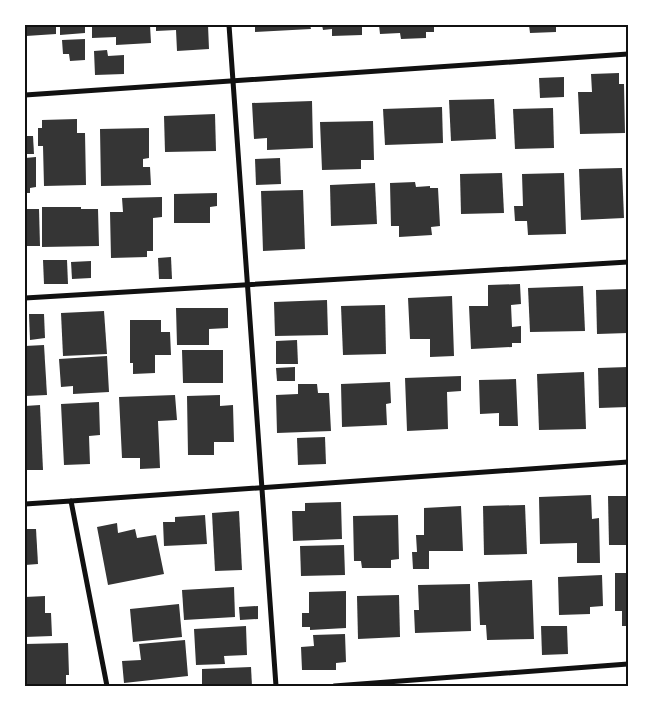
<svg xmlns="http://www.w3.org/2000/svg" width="653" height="711" font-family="Barlow,sans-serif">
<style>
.building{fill:#353535}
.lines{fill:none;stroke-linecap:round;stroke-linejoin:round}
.minor{stroke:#111;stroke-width:5}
.neatline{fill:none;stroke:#111;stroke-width:2}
</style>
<rect width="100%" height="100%" fill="#fff"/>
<g class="building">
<path d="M26,25H56V34L26,36Z"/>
<path d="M60,25H85V33L60,35Z"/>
<path d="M92,25H150L151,43L116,45V37L92,38Z"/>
<path d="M156,25H208L209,49L177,51L176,30L156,31Z"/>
<path d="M255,25H310L311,29L255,32Z"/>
<path d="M322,25H362V35L332,36V29L323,30Z"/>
<path d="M379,25H434V32H426V38L401,39L400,33L380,34Z"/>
<path d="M529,25H556V32L530,33Z"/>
<path d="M85,39V60L70,61L69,54H63L62,40Z"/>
<path d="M107,50L108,56L124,55V74L95,75L94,51Z"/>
<path d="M619,73V84H624L625,133L580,134L578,92H592L591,74Z"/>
<path d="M564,77V97L540,98L539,78Z"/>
<path d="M494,99L496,139L451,141L449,100Z"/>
<path d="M312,101L313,148L267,150V138L254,139L252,103Z"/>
<path d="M442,107L443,143L385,145L383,109Z"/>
<path d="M553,108L554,148L515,149L513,109Z"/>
<path d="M215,114L216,151L165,152L164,116Z"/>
<path d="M77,119V133H85L86,185L44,186L43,146H38V128H42V120Z"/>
<path d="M373,121L374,160H361V169L322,170L320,122Z"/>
<path d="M149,128V158L143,159V167H150L151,185L101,186L100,129Z"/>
<path d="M25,136H33L34,154H25Z"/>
<path d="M36,157V187L30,188V193H25V158Z"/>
<path d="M280,158L281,184L256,185L255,159Z"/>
<path d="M622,168L624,218L581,220L579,169Z"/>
<path d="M502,173L504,213L461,214L460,174Z"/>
<path d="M564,173L566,234L528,235L527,221H515L514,206H523L522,174Z"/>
<path d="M415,182L416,187L430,186V188H438L440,226L431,227L432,235L399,237V226H391L390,183Z"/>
<path d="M375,183L377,224L331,226L330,185Z"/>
<path d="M303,190L305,249L263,251L261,191Z"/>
<path d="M217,193V206L210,207V223H174V194Z"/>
<path d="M162,197V217L153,218V251H147V257L111,258L110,212H123L122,198Z"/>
<path d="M42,207H81V209H98L99,246L42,247Z"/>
<path d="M25,209H39L40,246H25Z"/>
<path d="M171,257L172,279H159L158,258Z"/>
<path d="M43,260H67L68,284H44Z"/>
<path d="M91,261V278L72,279L71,262Z"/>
<path d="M520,284L521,304L511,305L512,327L521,326V343H512V347L471,349L469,306H488V285Z"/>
<path d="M583,286L585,331L530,332L528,288Z"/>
<path d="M628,289V333L597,334L596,290Z"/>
<path d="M452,296L454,356L430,357V339H410L408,298Z"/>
<path d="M327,300L328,335L275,336L274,302Z"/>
<path d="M385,305L386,354L343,355L341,306Z"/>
<path d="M176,308H228V328L209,329V345H177Z"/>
<path d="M104,311L107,354L63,356L61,313Z"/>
<path d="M29,314H44L45,338L30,340Z"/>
<path d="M130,320H161V332H170L171,355H155V373L133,374V363H130Z"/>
<path d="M297,340L298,364H276V341Z"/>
<path d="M44,345L47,395L25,396V346Z"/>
<path d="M182,350H223V383H183Z"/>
<path d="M107,356L109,392L73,394V386L61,387L59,359Z"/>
<path d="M295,367V381H277L276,368Z"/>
<path d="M628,367V407L599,408L598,368Z"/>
<path d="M584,372L586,429L539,430L537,374Z"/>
<path d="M461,376V391L447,392L448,429L407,431L405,378Z"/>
<path d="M516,379L518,426H499V413L480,414L479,380Z"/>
<path d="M390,382L391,403L386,404L387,425L342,427L341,384Z"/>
<path d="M298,384H317L318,393H329L331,431L277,433L276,395L298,394Z"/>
<path d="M175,395L177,420L158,421L160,468L140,469V458H122L119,397Z"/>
<path d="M220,395V406L233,405L234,442H214V455H188L187,396Z"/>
<path d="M99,402L100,435L89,436L90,464L64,465L61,404Z"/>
<path d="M40,405L43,470H25V406Z"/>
<path d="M325,437L326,464L298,465L297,438Z"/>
<path d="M591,495L592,519L599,518L600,563H577V543L540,544L539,497Z"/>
<path d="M608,496H628V545H609Z"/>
<path d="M341,502L342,539L293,541L292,511H305V503Z"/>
<path d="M525,505L527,554L484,555L483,506Z"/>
<path d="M461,506L463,551H429V569H413L412,552H417L416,535H424V508Z"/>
<path d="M239,511L242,570L215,571L212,513Z"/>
<path d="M205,515L207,544L164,546L163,522H175V517Z"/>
<path d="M398,515L399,559L391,560V568H362L361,561H354L353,516Z"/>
<path d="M117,523L118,533L135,529L137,538L156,535L164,574L108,585L97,527Z"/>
<path d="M25,529H36L38,564L25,565Z"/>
<path d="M344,545L345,575L301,576L300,546Z"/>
<path d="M615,573H628V626H622V611H615Z"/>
<path d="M602,575L603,606L590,607V614L559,615L558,577Z"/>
<path d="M532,580L534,639L487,640L486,625H480L478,582Z"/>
<path d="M470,584L471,631L415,633L414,610H419L418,585Z"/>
<path d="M234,587L235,617L184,620L182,590Z"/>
<path d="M346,591V628L310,630V627H302V613H309V592Z"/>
<path d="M399,595L400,637L358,639L357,596Z"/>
<path d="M45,596V613H51L52,636L25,637V597Z"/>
<path d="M179,604L182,637L133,642L130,609Z"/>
<path d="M258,606V619L240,620L239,607Z"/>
<path d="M246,626L247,655L224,656L225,664L196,665L194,629Z"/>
<path d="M541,626H567L568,654L542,655Z"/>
<path d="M345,634L346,662L336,663V670H302L301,647L314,646L313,635Z"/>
<path d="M185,640L188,676L124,683L122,661L141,660L139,644Z"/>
<path d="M68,643L69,675H66V686H25V644Z"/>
<path d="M251,667L252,686H202V669Z"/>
</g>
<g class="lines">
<g class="minor">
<path d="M229,25L276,686"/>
<path d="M25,95L628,54"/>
<path d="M25,298L628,262"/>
<path d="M71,501L628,462"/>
<path d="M25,504L71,501L107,686"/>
<path d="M334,686L628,664"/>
</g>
</g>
<rect width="653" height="711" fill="none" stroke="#ffffff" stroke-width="52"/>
<rect x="26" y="26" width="601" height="659" class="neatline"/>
</svg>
